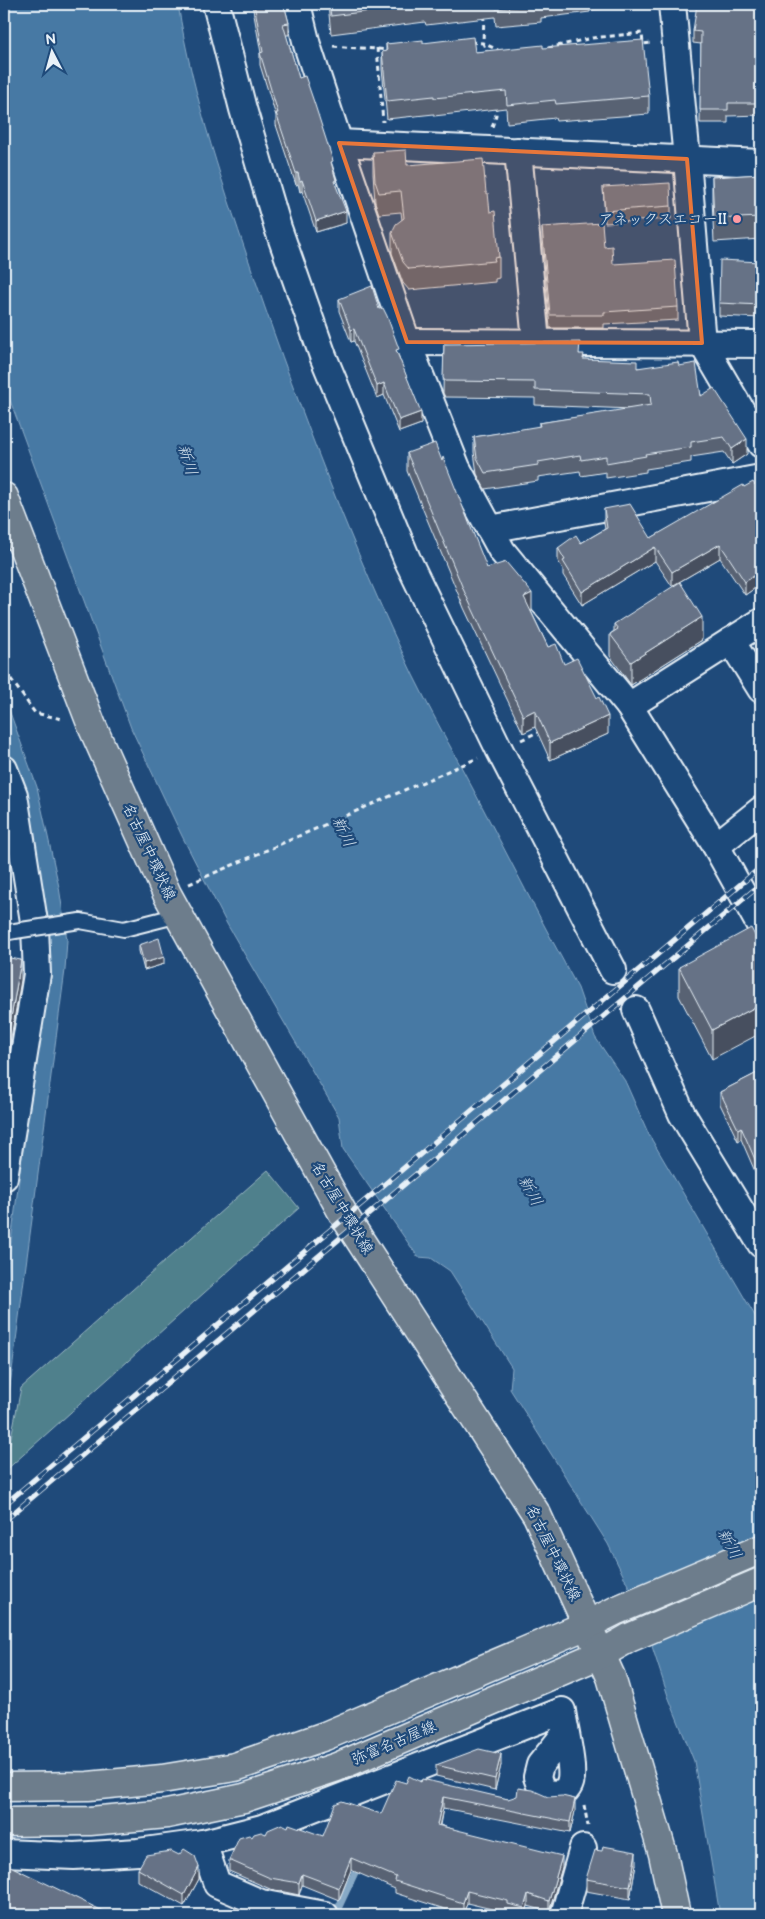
<svg xmlns="http://www.w3.org/2000/svg" width="765" height="1919" font-family="'Balsamiq Sans','Klee One',sans-serif">
<style>
.green{fill:#4f808c;stroke:#9cb8c2}
.water{fill:#4779a4;stroke:#87a9c6}
.lines{fill:none;stroke-linecap:round;stroke-linejoin:round}
.stream{stroke:#87a9c6;stroke-width:7}
.lane-casing{stroke:#e8f1f8;stroke-width:18}
.street-casing{stroke:#e8f1f8;stroke-width:30}
.primary-casing{stroke:#e8f1f8;stroke-width:31}
.path{stroke:#e8f1f8;stroke-width:3;stroke-dasharray:5 4;stroke-linecap:butt}
.lane{stroke:#1f4a7a;stroke-width:14}
.street{stroke:#1f4a7a;stroke-width:26}
.primary{stroke:#6d7d8c;stroke-width:28}
.rail-casing{stroke:#e8f1f8;stroke-width:5.5}
.rail{stroke:#1f4a7a;stroke-width:4;stroke-dasharray:11;stroke-linecap:butt}
.lane-bridge-casing{stroke:#e8f1f8;stroke-width:18;stroke-linecap:butt}
.lane-bridge{stroke:#1f4a7a;stroke-width:14}
.wall{fill:#586273;stroke:#e8f1f8}
.shaded-wall{fill:#47505e;stroke:#e8f1f8}
.building{fill:#667286;stroke:#e8f1f8}
.marked{fill:#e8773b;fill-opacity:0.2;stroke:#e8773b;stroke-width:4;stroke-linejoin:round}
.poi-dot{fill:#ff9aa2;stroke:#1f4a7a;stroke-width:2}
.labels{text-anchor:middle;dominant-baseline:central;stroke-width:4.5;stroke-linejoin:round;paint-order:stroke}
.poi-label{font-size:15px;fill:#e8f1f8;stroke:#1f4a7a;text-anchor:end}
.street-label{font-size:15px;fill:#e8f1f8;stroke:#1f4a7a}
.water-label{font-size:16px;font-style:italic;fill:#d0dfeb;stroke:#1f4a7a}
</style>
<rect width="100%" height="100%" fill="#1f4a7a"/>
<filter id="ink" filterUnits="userSpaceOnUse"><feTurbulence type="fractalNoise" baseFrequency=".02" numOctaves="2"/><feDisplacementMap in="SourceGraphic" scale="10" xChannelSelector="R" yChannelSelector="G"/><feConvolveMatrix kernelMatrix="1 2 1 2 8 2 1 2 1" color-interpolation-filters="sRGB"/></filter>
<g filter="url(#ink)">
<path class="green" d="M268,1170L299,1208L4,1472L21,1388Z"/>
<g class="water">
<path d="M4,4H178C193,99 225,191 256,282C302,415 352,548 413,675C432,714 453,751 473,789C508,856 542,923 578,988L595,1037L625,1081L649,1135L761,1326V1915H720L694,1761L668,1696L641,1612L608,1544L510,1389L512,1368L450,1271L431,1258L418,1257L343,1149L339,1117L227,924L182,836L131,728L4,384Z"/>
<path d="M4,696L37,787L59,887L67,940L65,970L4,1431V1296L49,947L46,913L19,790L4,747Z"/>
</g>
<g class="lines">
<path class="stream" d="M336,1913L359,1864"/>
<defs>
<g id="lane">
<path d="M80,921L124,929L179,915"/>
<path d="M4,933L15,931"/>
</g>
<g id="street">
<path d="M216,4L243,109L278,228L323,356L407,559L499,749L613,970"/>
<path d="M297,4L307,45L339,143L407,342L457,468L502,551L629,706L716,846L761,927"/>
<path d="M672,4L687,159L702,343L761,444"/>
<path d="M339,143L761,163"/>
<path d="M518,151L536,342"/>
<path d="M407,342L761,344"/>
<path d="M490,529L761,478"/>
<path d="M731,641L761,689"/>
<path d="M629,706L761,622"/>
<path d="M4,769L14,795L35,928L37,974L4,1177"/>
<path d="M716,846L761,810"/>
<path d="M636,1010L682,1114L761,1244"/>
<path d="M203,1843L217,1884L261,1903L325,1915"/>
<path d="M4,1853L74,1856L138,1852L203,1843L262,1828L562,1711C564,1727 575,1770 570,1783C569,1787 566,1790 563,1793L552,1794L542,1791L537,1777L540,1765L565,1734"/>
<path d="M564,1915L583,1848"/>
</g>
<g id="primary">
<path d="M4,497L92,726L167,894L345,1217L537,1515L611,1677L663,1854L676,1915"/>
<path d="M4,1787L88,1786L162,1779L235,1767L325,1736L587,1625L617,1610L761,1549"/>
<path d="M4,1822L90,1821L167,1814L244,1798L337,1767L601,1654L629,1638L761,1582"/>
</g>
</defs>
<use href="#lane" class="lane-casing"/>
<use href="#street" class="street-casing"/>
<use href="#primary" class="primary-casing"/>
<g class="path">
<path d="M484,15L483,43L487,53"/>
<path d="M471,42L483,43L498,50"/>
<path d="M333,46C352,48 370,48 389,50"/>
<path d="M377,48L383,122"/>
<path d="M548,48L592,38L642,33L643,44L653,43"/>
<path d="M492,127L496,115V106"/>
<path d="M4,674L8,675L35,713L62,719"/>
<path d="M521,740L540,731"/>
<path d="M189,884L478,758"/>
<path d="M584,1805L588,1826"/>
</g>
<use href="#lane" class="lane"/>
<use href="#street" class="street"/>
<use href="#primary" class="primary"/>
<defs>
<g id="rail">
<path d="M4,1505L761,867"/>
<path d="M4,1521L761,884"/>
</g>
</defs>
<use href="#rail" class="rail-casing"/>
<use href="#rail" class="rail"/>
<defs>
<path id="lane-bridge" d="M15,931L80,921"/>
</defs>
<use href="#lane-bridge" class="lane-bridge-casing"/>
<use href="#lane-bridge" class="lane-bridge"/>
</g>
<g class="wall">
<path d="M252,4H284L289,23V35H286L299,78L333,170L336,186L346,223L316,232L302,191L300,192L298,184L296,185L276,125V116L260,65V53H261Z"/>
<path d="M328,4H638V5L590,10V12L541,18V22L496,26L495,17L426,25L425,22L331,34Z"/>
<path d="M761,4V115L728,116V123H700L701,44L693,43V31Z"/>
<path d="M423,43L475,52L543,48L649,96V114L556,121L555,118L507,123L506,108L434,116V114L387,119L382,69V52L386,51V44Z"/>
<path d="M373,152L407,165L486,193L499,257V278L495,279V282L409,290L403,283L392,253V232L402,220L401,212L379,214L375,202L373,173Z"/>
<path d="M761,174V239L714,242L712,199V177Z"/>
<path d="M603,187L671,206V219L605,223Z"/>
<path d="M542,227L604,247L613,264L678,307V320L604,324V328H550L542,240Z"/>
<path d="M761,262V318L719,316V303Z"/>
<path d="M339,299L379,309L399,357L421,424L399,432L384,395L377,398L354,341L351,342L339,311Z"/>
<path d="M444,344L580,354L584,359L637,368L679,366L747,454L732,464L724,452L691,457V462L646,469V472L606,478V472L581,476L580,471L538,477V481L485,489L477,474L474,452V437L539,427V423L631,409L535,405V398L445,397L443,393Z"/>
<path d="M407,453L487,568L532,611H531L548,647L564,664L608,734L550,760L535,727L523,733L464,608L407,471Z"/>
<path d="M761,481V584L745,595L720,558L672,586L655,561L582,605L563,575V569L558,561V548L581,543L605,529L604,523V509L651,538L744,487L755,485Z"/>
<path d="M614,624L702,640L631,685L610,656V634L614,631Z"/>
<path d="M139,945L164,964L144,970L139,951Z"/>
<path d="M761,947L712,1059L679,996V967Z"/>
<path d="M4,957L21,980L5,1072L4,1073Z"/>
<path d="M761,1071V1183H760L741,1139L738,1141L720,1104V1092Z"/>
<path d="M436,1765H501L495,1790L436,1776Z"/>
<path d="M421,1782L508,1799L575,1811L570,1833L443,1808L440,1825L562,1867L549,1912L528,1906L525,1915H508V1913L467,1903L463,1915L395,1893V1889L351,1870L339,1900L302,1885L299,1895L270,1889L229,1871V1860L252,1837L266,1834L288,1827L323,1836L381,1814L406,1783Z"/>
<path d="M636,1864L630,1899L586,1891V1879Z"/>
<path d="M4,1869L105,1915H4Z"/>
<path d="M138,1869L199,1879L184,1906L138,1881Z"/>
</g>
<g class="shaded-wall">
<path d="M296,173H298V184L296,185Z"/>
<path d="M302,180V191L300,192V181Z"/>
<path d="M346,211V223L316,232V221Z"/>
<path d="M354,329V341L351,342V330Z"/>
<path d="M384,383V395L377,398V386Z"/>
<path d="M421,412V424L399,432V420Z"/>
<path d="M747,439V454L732,464V449Z"/>
<path d="M720,544V558L672,586V572Z"/>
<path d="M655,547V561L582,605V592Z"/>
<path d="M761,571V584L745,595V582Z"/>
<path d="M532,593V611L524,614V597Z"/>
<path d="M702,617V640L631,685V662Z"/>
<path d="M535,710V727L523,733V716Z"/>
<path d="M608,716V734L550,760V743Z"/>
<path d="M164,957V964L144,970V963Z"/>
<path d="M21,960V980L5,1072V1053Z"/>
<path d="M761,1004V1033L712,1059V1030Z"/>
<path d="M741,1127V1139L738,1141V1129Z"/>
<rect x="760" y="1171" width="1" height="12"/>
<path d="M501,1754V1765L495,1790V1779Z"/>
<path d="M443,1797V1808L437,1836V1825Z"/>
<path d="M575,1799V1811L570,1833V1822Z"/>
<path d="M636,1852V1864L630,1899V1887Z"/>
<path d="M562,1856V1867L549,1912V1901Z"/>
<path d="M351,1858V1870L339,1900V1888Z"/>
<path d="M199,1867V1879L184,1906V1895Z"/>
<path d="M302,1874V1885L299,1895V1883Z"/>
<path d="M467,1891V1903L463,1915V1903Z"/>
<path d="M528,1894V1906L525,1915H524V1908Z"/>
</g>
<g class="building">
<path d="M254,4H284L289,23L283,24L299,78L305,76L314,102L333,161L331,162L336,180L334,181L346,211L316,221L302,180L300,181L298,173H296L276,113H278L260,53L263,52Z"/>
<path d="M329,4H456L426,7L425,4L331,16Z"/>
<path d="M495,4H541L496,9Z"/>
<path d="M697,4H761V103H728V110H700L701,32L693,31Z"/>
<path d="M473,37L475,52L543,45V48L643,40L649,96L556,104L555,100L507,105L506,91L434,98V96L387,101L382,52L387,51L386,44L423,40V43Z"/>
<path d="M406,150L407,165L483,159L486,193H488L490,212L495,211L499,257L494,258L495,261L409,269L403,262L392,232L396,224L404,218L401,191L379,193L375,181L373,152Z"/>
<path d="M761,174V217L714,219L712,177Z"/>
<path d="M670,183L671,206L605,211L603,187Z"/>
<path d="M602,223L604,247L612,246L613,264L675,260L678,307L604,312V315H550L542,227Z"/>
<path d="M720,260L761,262V305L719,303Z"/>
<path d="M372,286L379,309L383,308L387,316L399,349L396,350L421,412L399,420L384,383L377,386L354,329L351,330L339,299Z"/>
<path d="M580,342L579,354H584L583,359L637,361V368L678,362L679,366L696,363L701,396L714,388L747,439L732,449L724,437L691,442V447L645,454L646,456L606,463V456L581,460L580,455L538,462V465L485,473L477,458L474,437L540,426L539,423L651,405L650,394L535,390V382L445,381L443,378L444,344Z"/>
<path d="M435,443L442,461L443,457L487,568L506,562L532,593L524,597L548,647L556,644L564,664L577,658L597,698L599,697L608,716L550,743L535,710L523,716L464,591L407,453Z"/>
<path d="M761,481V571L745,582L720,544L672,572L655,547L582,592L563,561L565,560L558,548L576,535L581,543L607,528L604,509L630,504L651,538L743,485L744,487L753,482L755,485Z"/>
<path d="M680,582L702,617L631,662L610,634L618,629L614,624Z"/>
<path d="M751,928L761,947V1004L712,1030L679,967Z"/>
<path d="M159,938L164,957L144,963L139,945Z"/>
<path d="M4,957L21,960L5,1053H4Z"/>
<path d="M761,1071V1171H760L741,1127L738,1129L720,1092Z"/>
<path d="M479,1749L501,1754L495,1779L436,1765Z"/>
<path d="M409,1776L421,1782L422,1779L508,1799L517,1796L518,1788L532,1790L548,1797L562,1796L575,1799L570,1822L443,1797L437,1825L562,1856L549,1901L528,1894L524,1908L508,1904V1901L467,1891L463,1903L395,1881L396,1877L351,1858L339,1888L302,1874L299,1883L270,1878L229,1860L239,1838L249,1835L252,1837L254,1834L261,1832L266,1834L268,1830L282,1824L288,1827L289,1824L323,1836L335,1804L342,1801L381,1814L396,1780L406,1783Z"/>
<path d="M603,1846L636,1852L630,1887L586,1879L595,1850L602,1851Z"/>
<path d="M184,1849L195,1856L199,1867L184,1895L138,1869L146,1855L171,1851L179,1855Z"/>
<path d="M6,1864L105,1912L104,1915H13L4,1911V1893L5,1891H4V1869Z"/>
</g>
</g>
<path class="marked" d="M339,143L687,159L702,343L407,342Z"/>
<circle class="poi-dot" cx="737" cy="219" r="5"/>
<g class="labels">
<g class="poi-label">
<text x="727" y="219">アネックスエコーII</text>
</g>
<g class="street-label">
<text transform="translate(149 852) rotate(65)">名古屋中環状線</text>
<text transform="translate(342 1208) rotate(59)">名古屋中環状線</text>
<text transform="translate(553 1553) rotate(64)">名古屋中環状線</text>
<text transform="translate(394 1743) rotate(-23)">弥富名古屋線</text>
</g>
<g class="water-label">
<text transform="translate(187 460) rotate(73)">新川</text>
<text transform="translate(343 832) rotate(64)">新川</text>
<text transform="translate(530 1191) rotate(61)">新川</text>
<text transform="translate(729 1544) rotate(61)">新川</text>
</g>
</g>
<rect width="765" height="1919" fill="none" stroke="#1f4a7a" stroke-width="20"/>
<rect x="10" y="10" width="745" height="1899" fill="none" stroke="#e8f1f8" stroke-width="2" filter="url(#ink)"/>
<g transform="translate(52 52) rotate(354)" stroke="#1f4a7a" stroke-width="4" paint-order="stroke">
<path d="M0-4L9 19L0 12L-9 19Z" fill="#e8f1f8"/>
<text y="-8" font-size="14" font-weight="bold" text-anchor="middle" fill="#e8f1f8">N</text>
</g>
</svg>
